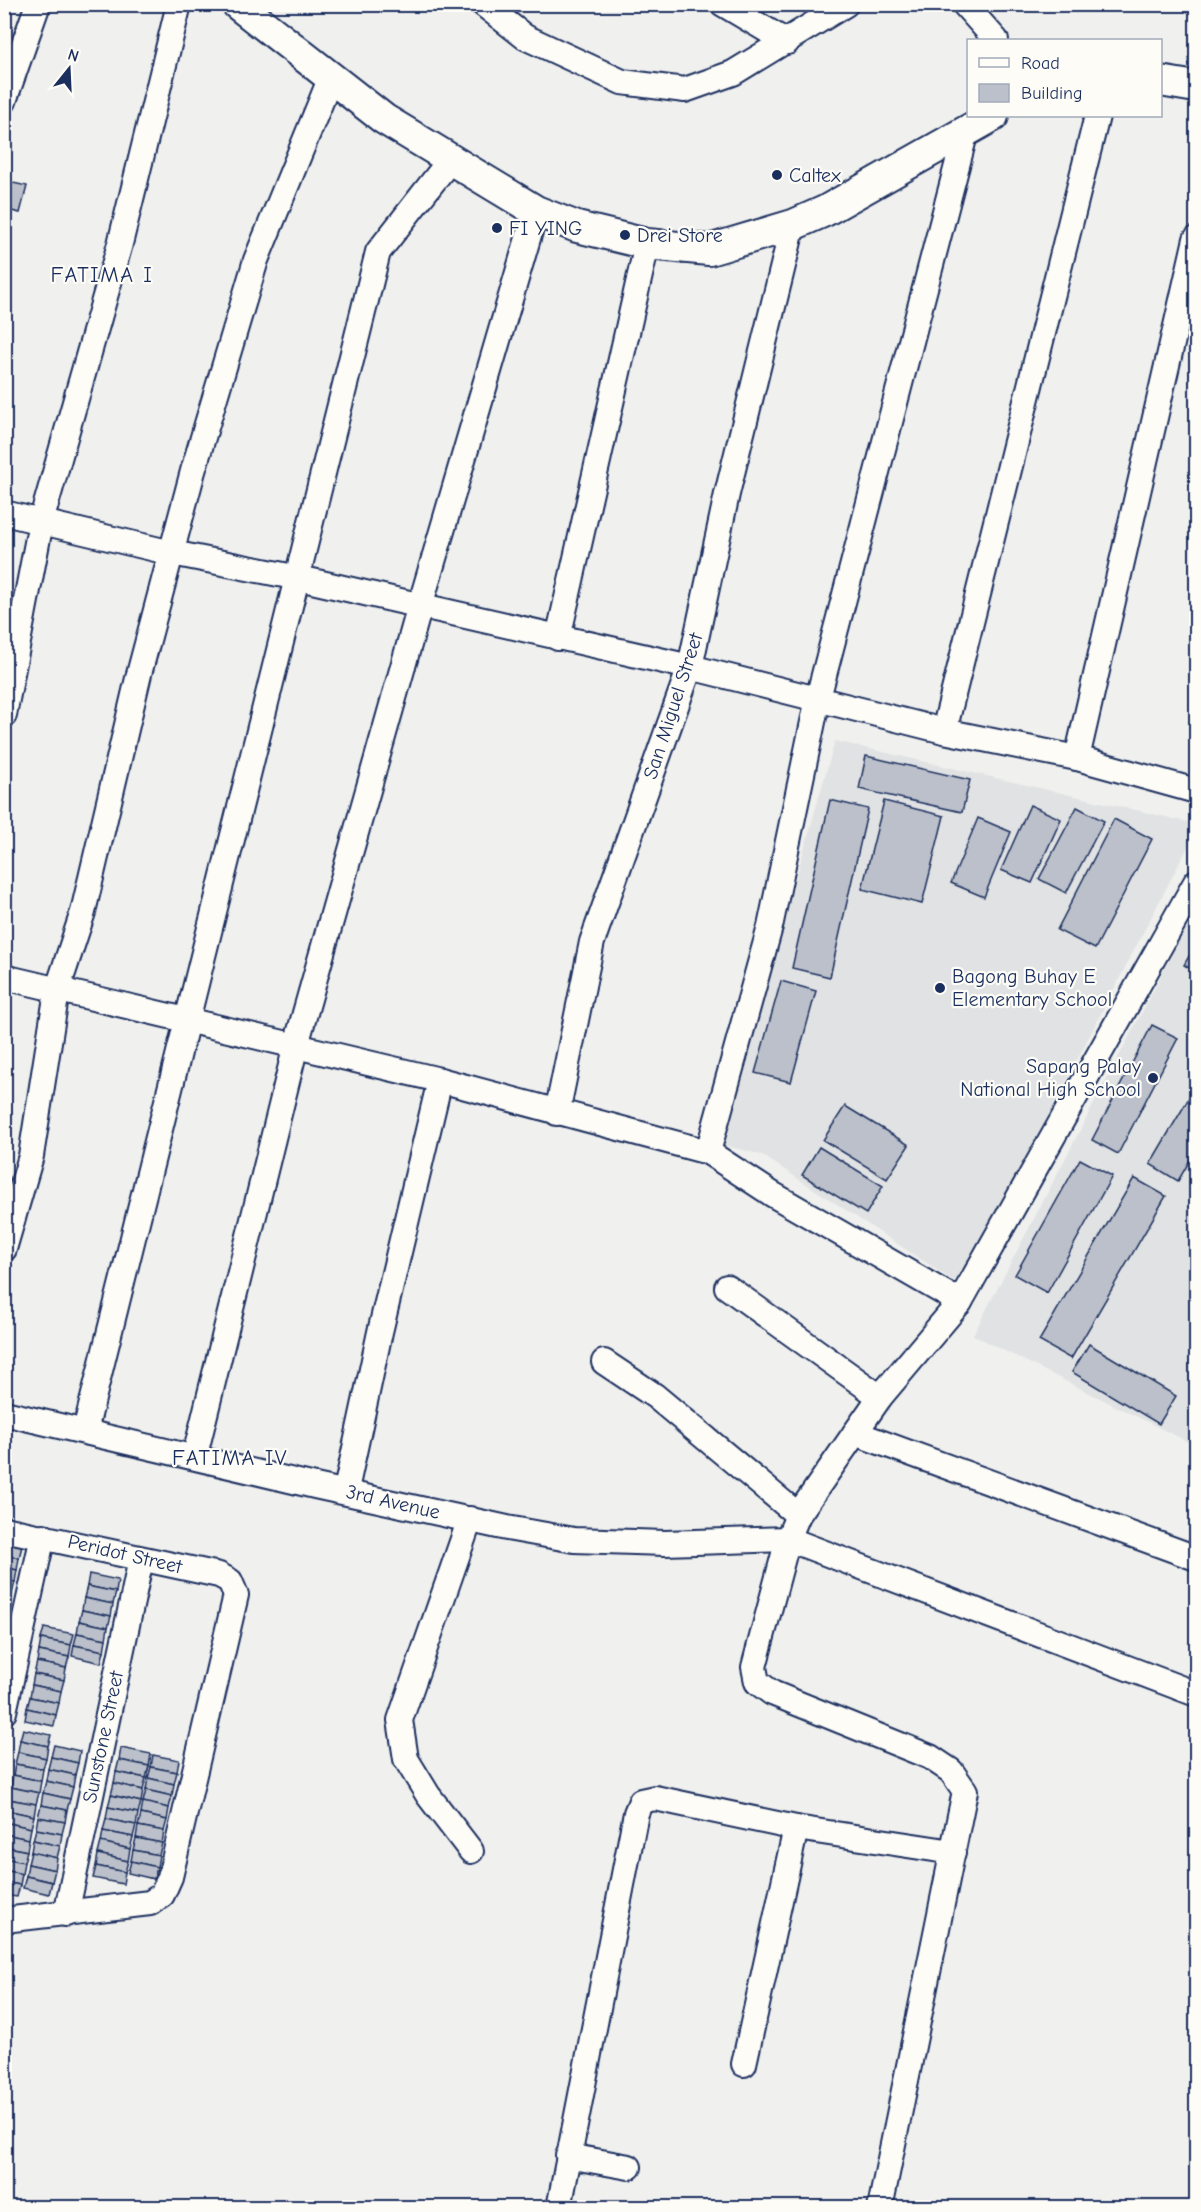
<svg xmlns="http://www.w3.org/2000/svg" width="1201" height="2212" font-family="'Comic Neue',sans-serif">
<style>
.built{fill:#e0e2e3}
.building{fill:#bbc0ca;stroke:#1b2f5e;stroke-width:1.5}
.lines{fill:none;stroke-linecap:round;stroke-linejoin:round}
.minor-casing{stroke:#1b2f5e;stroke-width:28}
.major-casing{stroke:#1b2f5e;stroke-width:34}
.minor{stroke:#fdfcf7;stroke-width:24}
.major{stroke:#fdfcf7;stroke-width:30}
.poi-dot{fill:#1b2f5e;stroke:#fdfcf7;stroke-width:2}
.labels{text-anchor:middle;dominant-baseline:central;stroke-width:4.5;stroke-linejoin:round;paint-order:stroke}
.poi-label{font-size:20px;fill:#1b2f5e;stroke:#fdfcf7;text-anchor:start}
.street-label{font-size:20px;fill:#1b2f5e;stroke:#fdfcf7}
.quarter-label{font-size:22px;letter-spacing:1.5px;fill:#1b2f5e;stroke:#fdfcf7}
</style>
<rect width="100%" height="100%" fill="#f0f0ee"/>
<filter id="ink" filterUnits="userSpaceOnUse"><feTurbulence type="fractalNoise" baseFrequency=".0167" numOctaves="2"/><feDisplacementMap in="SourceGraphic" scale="12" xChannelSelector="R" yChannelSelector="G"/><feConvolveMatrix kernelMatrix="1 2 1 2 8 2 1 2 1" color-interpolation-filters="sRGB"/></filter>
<g filter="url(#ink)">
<g class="built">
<path d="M835,741L1196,824V831L960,1285L762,1155L720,1144Z"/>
<path d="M1196,909V1446L973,1335Z"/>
</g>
<g class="building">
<path d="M4,181L27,186L20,213L4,209Z"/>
<path d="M866,756L970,780L962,812L859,789Z"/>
<path d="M830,800L868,809L830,977L792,968Z"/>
<path d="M884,801L944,816L922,904L862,889Z"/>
<path d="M1030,805L1061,819L1032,883L1001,870Z"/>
<path d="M1077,807L1104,821L1066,893L1039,879Z"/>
<path d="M978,818L1011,832L984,897L951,883Z"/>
<path d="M1114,819L1152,839L1095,949L1057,930Z"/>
<path d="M1196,944V972L1184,965Z"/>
<path d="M781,981L816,991L791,1082L755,1073Z"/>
<path d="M1152,1025L1178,1038L1118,1154L1092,1140Z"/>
<path d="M1196,1086V1150L1178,1181L1150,1164Z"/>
<path d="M845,1106L909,1145L887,1179L823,1140Z"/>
<path d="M819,1147L883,1186L866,1214L802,1175Z"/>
<path d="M1080,1159L1112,1176L1047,1293L1015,1275Z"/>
<path d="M1134,1178L1166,1196L1071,1359L1039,1341Z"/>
<path d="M1089,1344L1176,1396L1159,1424L1072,1372Z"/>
<path d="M4,1542L22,1546L19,1558L4,1555Z"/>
<path d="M4,1555L19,1558L17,1570L4,1567Z"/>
<path d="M4,1567L17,1570L15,1582L4,1580Z"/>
<path d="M89,1574L118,1580L116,1592L87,1586Z"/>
<path d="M4,1580L15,1582L12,1594L4,1593Z"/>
<path d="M87,1586L116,1592L113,1604L84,1598Z"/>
<path d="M4,1593L12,1594L9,1606L4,1605Z"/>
<path d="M84,1598L113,1604L111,1616L82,1610Z"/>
<path d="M4,1605L9,1606L7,1619L4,1618Z"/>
<path d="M82,1610L111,1616L108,1627L79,1621Z"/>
<path d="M79,1621L108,1627L106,1639L77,1633Z"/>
<path d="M44,1628L74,1634L71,1645L41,1639Z"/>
<path d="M77,1633L106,1639L104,1651L74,1645Z"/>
<path d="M41,1639L71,1645L69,1657L39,1651Z"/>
<path d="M74,1645L104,1651L101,1663L72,1656Z"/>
<path d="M39,1651L69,1657L66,1668L37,1662Z"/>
<path d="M37,1662L66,1668L64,1680L34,1674Z"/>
<path d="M34,1674L64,1680L61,1691L32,1685Z"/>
<path d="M32,1685L61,1691L59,1703L30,1697Z"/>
<path d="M30,1697L59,1703L56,1715L27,1708Z"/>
<path d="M27,1708L56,1715L54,1726L25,1720Z"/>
<path d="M23,1729L51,1735L48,1746L20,1740Z"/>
<path d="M20,1740L48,1746L46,1758L18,1752Z"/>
<path d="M54,1745L80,1751L78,1763L51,1757Z"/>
<path d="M121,1748L151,1754L149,1766L119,1760Z"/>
<path d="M18,1752L46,1758L43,1769L15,1764Z"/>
<path d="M153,1755L179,1760L177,1772L151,1767Z"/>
<path d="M51,1757L78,1763L75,1775L48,1769Z"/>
<path d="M119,1760L149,1766L146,1778L116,1772Z"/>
<path d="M15,1764L43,1769L41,1781L13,1775Z"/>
<path d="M151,1767L177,1772L174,1784L148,1778Z"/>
<path d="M48,1769L75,1775L73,1787L46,1781Z"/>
<path d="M116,1772L146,1778L143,1790L114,1783Z"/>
<path d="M13,1775L41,1781L39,1793L11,1787Z"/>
<path d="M148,1778L174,1784L172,1796L146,1790Z"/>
<path d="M46,1781L73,1787L70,1799L43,1793Z"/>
<path d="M114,1783L143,1790L141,1802L111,1795Z"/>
<path d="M11,1787L39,1793L36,1804L8,1799Z"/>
<path d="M146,1790L172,1796L169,1808L143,1802Z"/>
<path d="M43,1793L70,1799L67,1810L41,1805Z"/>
<path d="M111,1795L141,1802L138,1813L108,1807Z"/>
<path d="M8,1799L36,1804L34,1816L6,1810Z"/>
<path d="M143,1802L169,1808L167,1820L141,1814Z"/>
<path d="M41,1805L67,1810L65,1822L38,1817Z"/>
<path d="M108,1807L138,1813L136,1825L106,1819Z"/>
<path d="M6,1810L34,1816L31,1828L4,1822Z"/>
<path d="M141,1814L167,1820L164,1831L138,1826Z"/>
<path d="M38,1817L65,1822L62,1834L36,1829Z"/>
<path d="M106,1819L136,1825L133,1837L103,1831Z"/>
<path d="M4,1822L31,1828L29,1839L4,1834Z"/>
<path d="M138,1826L164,1831L162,1843L136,1838Z"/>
<path d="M36,1829L62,1834L60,1846L33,1840Z"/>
<path d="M103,1831L133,1837L130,1849L101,1842Z"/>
<path d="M4,1834L29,1839L27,1851L4,1846Z"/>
<path d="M136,1838L162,1843L159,1855L133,1850Z"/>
<path d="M33,1840L60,1846L57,1858L31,1852Z"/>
<path d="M101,1842L130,1849L128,1861L98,1854Z"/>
<path d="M4,1846L27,1851L24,1862L4,1858Z"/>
<path d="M133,1850L159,1855L157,1867L131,1861Z"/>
<path d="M31,1852L57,1858L55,1870L28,1864Z"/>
<path d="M98,1854L128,1861L125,1872L96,1866Z"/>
<path d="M4,1858L24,1862L22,1874L4,1870Z"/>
<path d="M131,1861L157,1867L154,1879L128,1873Z"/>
<path d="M28,1864L55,1870L52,1882L26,1876Z"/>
<path d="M96,1866L125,1872L123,1884L93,1878Z"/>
<path d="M4,1870L22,1874L20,1885L4,1882Z"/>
<path d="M26,1876L52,1882L49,1894L23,1888Z"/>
<path d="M4,1882L20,1885L17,1897L4,1895Z"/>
</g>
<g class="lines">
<defs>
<g id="minor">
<path d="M483,4L525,37L622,82L685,90L733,73L846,4"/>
<path d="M723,4L787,42"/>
<path d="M964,4L996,40"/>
<path d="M4,101L38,4"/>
<path d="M4,513L172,553L299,578L690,667L944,731L1077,758L1196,791"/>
<path d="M558,638L647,244"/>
<path d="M4,715L41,522L120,244L179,4"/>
<path d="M944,731L1097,116"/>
<path d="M1077,758L1196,239"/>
<path d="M4,977L440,1080L708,1152L772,1194L960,1302"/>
<path d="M557,1113L592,942L690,667L727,494L793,225"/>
<path d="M708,1152L770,927L818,698L966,131"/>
<path d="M4,1249L31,1156L57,991L83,912L139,674L193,471L256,260L331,77"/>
<path d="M727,1287L880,1397"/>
<path d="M604,1362L655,1396L798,1515"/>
<path d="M4,1413L315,1486L507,1528L574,1540L665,1543L788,1539L1196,1694"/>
<path d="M85,1431L378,252L450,160"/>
<path d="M855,1433L1196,1558"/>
<path d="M195,1455L296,1045L420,606L536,211"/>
<path d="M346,1490L380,1332L440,1080"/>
<path d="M470,1519L400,1720L406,1759L428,1795L471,1851"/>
<path d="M4,1529L219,1575L230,1581L236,1595L170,1877L162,1895L150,1903L4,1920"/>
<path d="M4,1712L43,1536"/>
<path d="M66,1914L141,1559"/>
<path d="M744,2064L796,1828"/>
<path d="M568,2156L629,2167"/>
<path d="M559,2208L636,1813L641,1801L655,1798L796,1828L953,1852"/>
<path d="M880,2208L965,1791L951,1771L930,1757L772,1693L757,1682L754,1667L788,1539L798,1515L880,1397L960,1302L1196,882"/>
</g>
<g id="major">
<path d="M237,4L384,119L536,211L577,227L647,244L709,250L793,225L825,211L993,116"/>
<path d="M1160,81L1196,87"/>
</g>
</defs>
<use href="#minor" class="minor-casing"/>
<use href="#major" class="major-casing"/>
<use href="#minor" class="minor"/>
<use href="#major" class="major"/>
</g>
</g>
<g class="poi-dot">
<circle cx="777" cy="175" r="6"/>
<circle cx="497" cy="228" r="6"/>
<circle cx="625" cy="235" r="6"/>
<circle cx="940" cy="988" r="6"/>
<circle cx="1153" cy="1078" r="6"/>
</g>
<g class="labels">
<g class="poi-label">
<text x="789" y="175">Caltex</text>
<text x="509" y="228">FI YING</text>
<text x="637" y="235">Drei Store</text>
<text x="952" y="976">Bagong Buhay E<tspan x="952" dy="23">Elementary School</tspan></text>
<text x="1141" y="1066" text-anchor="end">Sapang Palay<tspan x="1141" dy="23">National High School</tspan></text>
</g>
<g class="street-label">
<text transform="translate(673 706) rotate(-72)">San Miguel Street</text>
<text transform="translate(393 1502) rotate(13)">3rd Avenue</text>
<text transform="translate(125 1554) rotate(13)">Peridot Street</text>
<text transform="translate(103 1737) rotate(-78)">Sunstone Street</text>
</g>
<g class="quarter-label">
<text x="102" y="275">FATIMA I</text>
<text x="230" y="1458">FATIMA IV</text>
</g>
</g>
<rect width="1201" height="2212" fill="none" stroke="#fdfcf7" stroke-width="24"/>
<rect x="12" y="12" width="1177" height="2188" fill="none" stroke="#1b2f5e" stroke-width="2" filter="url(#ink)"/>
<rect x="967" y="39" width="195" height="78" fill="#fdfcf7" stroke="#a3aaba" stroke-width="1.5"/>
<rect x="979" y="58" width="30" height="9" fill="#fdfcf7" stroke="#a3aaba" stroke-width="1.5"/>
<text x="1021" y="69" font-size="18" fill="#1b2f5e">Road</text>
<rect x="979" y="84" width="30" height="18" fill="#bbc0ca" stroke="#a3aaba" stroke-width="1.5"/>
<text x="1021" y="99" font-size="18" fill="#1b2f5e">Building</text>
<g transform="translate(69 69) rotate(18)" stroke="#fdfcf7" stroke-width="4.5" paint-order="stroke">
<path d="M0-4.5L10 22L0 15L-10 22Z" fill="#1b2f5e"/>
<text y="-9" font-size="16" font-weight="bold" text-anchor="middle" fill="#1b2f5e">N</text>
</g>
</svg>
